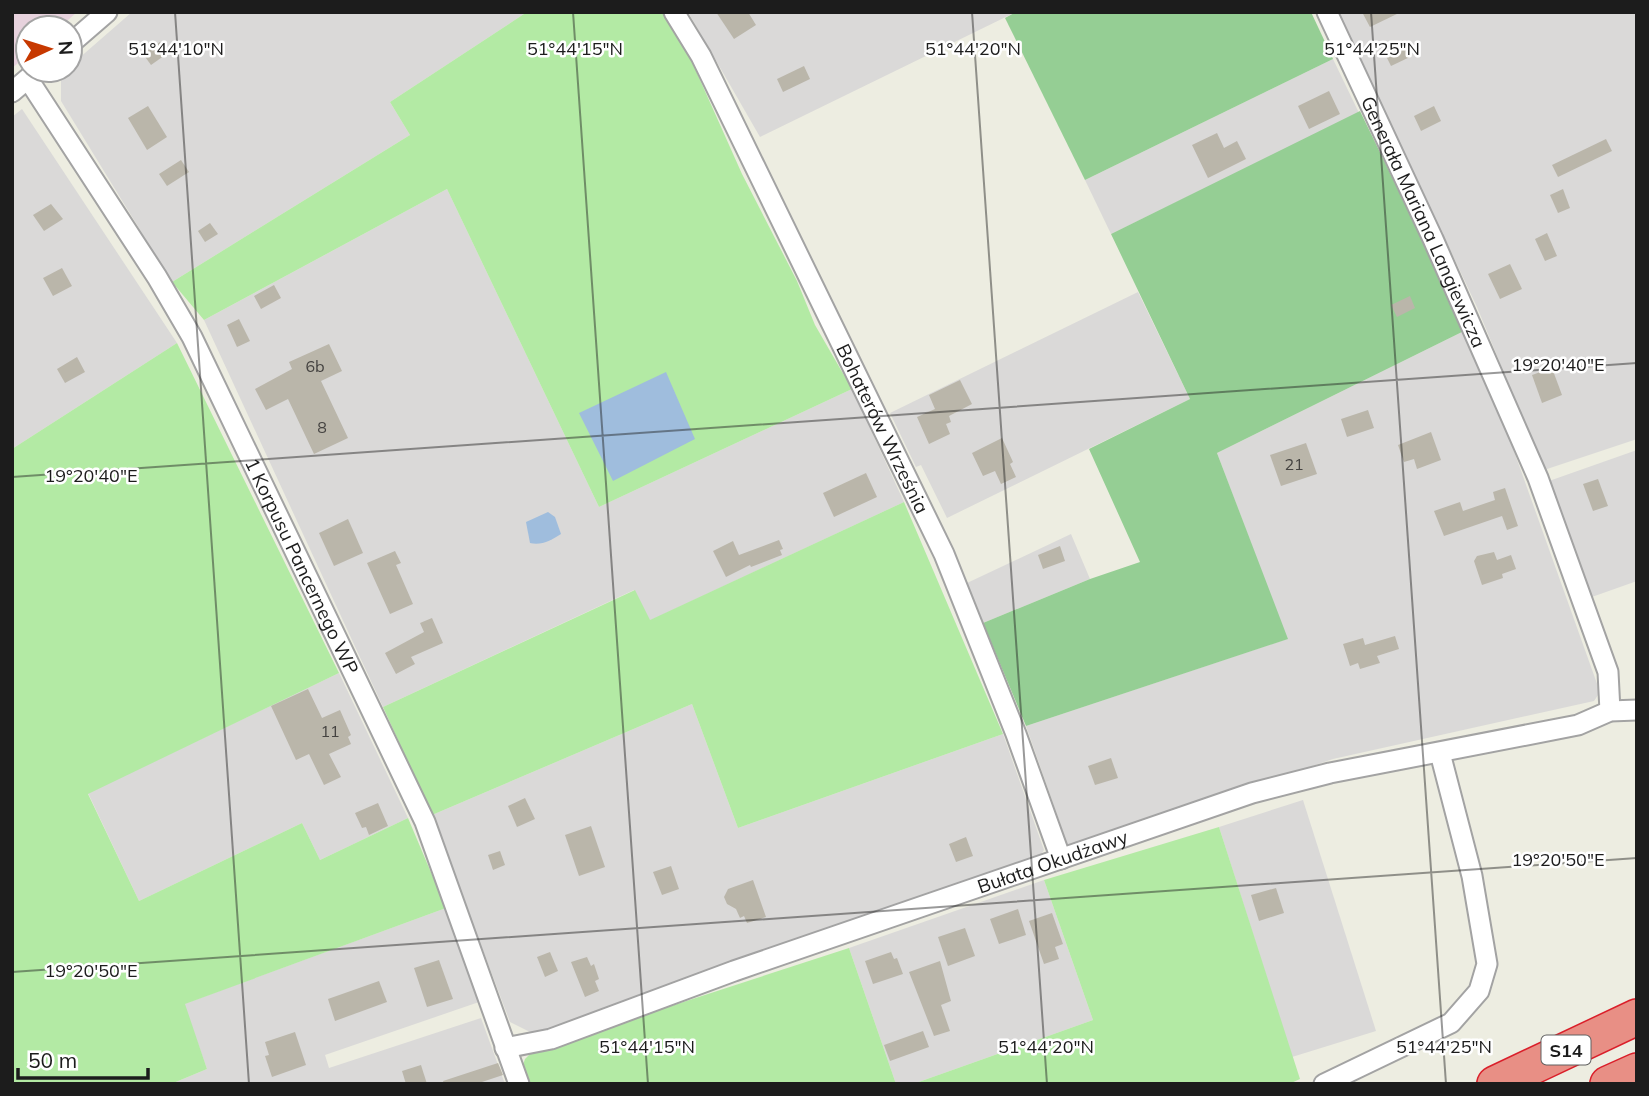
<svg xmlns="http://www.w3.org/2000/svg" width="1649" height="1096" font-family="Mulish,sans-serif">
<style>
.residential{fill:#dad9d8}
.industrial{fill:#e7d2dd}
.grass{fill:#b3eaa4}
.forest{fill:#95ce94}
.water{fill:#9fbddd}
.building{fill:#bab6aa}
.lines{fill:none;stroke-linecap:round;stroke-linejoin:round}
.street-casing{stroke:#a3a3a3;stroke-width:23}
.highway-casing{stroke:#da1f2a;stroke-width:38}
.street{stroke:#fff;stroke-width:19}
.highway{stroke:#e88f85;stroke-width:35}
.ticks{fill:none;stroke:#1c1c1c;stroke-width:2;stroke-opacity:0.45}
.labels{text-anchor:middle;dominant-baseline:central;stroke-width:5;stroke-linejoin:round;paint-order:stroke}
.number-label{font-size:16px;fill:#444240}
.shield{fill:#fff;stroke:#606060;stroke-width:2}
.shield-label{font-size:18px;font-weight:bold;fill:#1c1c1c}
.street-label{font-size:19px;fill:#1c1c1c;stroke:#fff}
.ticks-label{font-size:18px;text-anchor:middle;fill:#1c1c1c;stroke:#fff;stroke-width:5;stroke-linejoin:round;paint-order:stroke}
</style>
<rect width="100%" height="100%" fill="#edede1"/>
<g class="residential">
<path d="M132,12H527L390,102L410,135L172,282L61,101V74L70,70V66Z"/>
<path d="M688,12H1016L760,137Z"/>
<path d="M1338,12H1637V439L1544,470L1477,307Z"/>
<path d="M1333,59L1359,113L1111,234L1085,180Z"/>
<path d="M22,109L177,343L12,449V117Z"/>
<path d="M447,189L599,507L852,389L904,502L649,621L634,590L383,707L204,320Z"/>
<path d="M1138,292L1190,399L947,518L921,465L916,467L890,413Z"/>
<path d="M1466,330L1515,454L1600,692L1594,701L1333,759L1069,849L1026,726L1287,639L1217,453Z"/>
<path d="M1637,450V581L1589,598L1549,481Z"/>
<path d="M1071,534L1090,579L983,623L967,583Z"/>
<path d="M339,673L408,818L320,860L302,823L139,901L88,793Z"/>
<path d="M692,704L738,828L1003,734L1044,850L1037,861L534,1034L510,1022L432,815Z"/>
<path d="M1303,800L1376,1031L1292,1057L1219,827Z"/>
<path d="M1044,880L1093,1020L913,1084H896L849,948Z"/>
<path d="M446,908L479,1002L325,1055L329,1068L481,1018L505,1084H171L207,1069L184,1004Z"/>
</g>
<path class="industrial" d="M12,12H77L59,28H28V55L12,68Z"/>
<g class="grass">
<path d="M527,12H663L692,62L742,174L797,281L815,325L852,389L599,507L447,189L204,320L172,282L410,135L390,102Z"/>
<path d="M177,343L339,673L88,794L139,901L302,823L320,860L408,818L446,908L185,1004L207,1069L171,1084H12V449Z"/>
<path d="M904,502L1003,734L738,828L692,704L432,815L383,707L635,590L650,620Z"/>
<path d="M1219,827L1300,1079L1289,1084H913L1093,1020L1044,880Z"/>
<path d="M849,948L896,1084H524L520,1073L525,1059L533,1051Z"/>
</g>
<g class="forest">
<path d="M1016,12H1311L1333,59L1085,180L1005,18Z"/>
<path d="M1360,111L1466,330L1217,453L1288,639L1026,726L983,623L1090,579L1140,562L1089,449L1190,399L1111,234Z"/>
</g>
<g class="water">
<path d="M666,372L695,439L613,481L579,413Z"/>
<path d="M548,512L555,517L561,534C552,540 541,546 530,543L526,522Z"/>
</g>
<g class="building">
<path d="M716,12H748L756,25L734,39Z"/>
<path d="M1362,12H1401L1370,27Z"/>
<path d="M1403,40L1412,56L1391,66L1383,50Z"/>
<path d="M160,42L168,53L151,65L143,54Z"/>
<path d="M804,66L810,79L783,92L777,79Z"/>
<path d="M1329,91L1340,114L1309,129L1298,106Z"/>
<path d="M148,106L167,137L147,150L128,118Z"/>
<path d="M1434,106L1441,121L1421,131L1414,116Z"/>
<path d="M1217,133L1224,148L1237,141L1246,159L1208,178L1192,145Z"/>
<path d="M1606,139L1612,151L1558,177L1552,165Z"/>
<path d="M181,160L189,172L167,186L159,174Z"/>
<path d="M1563,189L1570,208L1558,213L1550,195Z"/>
<path d="M51,204L63,219L44,231L33,215Z"/>
<path d="M210,223L218,234L205,242L198,231Z"/>
<path d="M1547,233L1557,256L1545,261L1535,239Z"/>
<path d="M1510,264L1522,289L1500,299L1488,274Z"/>
<path d="M62,268L72,286L53,296L43,278Z"/>
<path d="M274,285L281,298L261,309L254,296Z"/>
<path d="M1410,296L1415,308L1397,317L1391,305Z"/>
<path d="M239,319L250,341L237,347L227,325Z"/>
<path d="M329,344L342,371L321,381L348,438L314,454L288,399L266,410L255,389L292,369L289,362Z"/>
<path d="M77,357L85,372L65,383L57,369Z"/>
<path d="M1552,368L1562,395L1542,403L1532,375Z"/>
<path d="M960,380L972,404L949,416L951,422L946,424L950,434L929,444L917,417L935,409L929,395Z"/>
<path d="M1368,410L1374,428L1347,437L1341,419Z"/>
<path d="M1431,432L1441,460L1417,469L1414,459L1404,462L1398,445Z"/>
<path d="M1002,438L1013,462L1010,464L1016,477L1001,484L995,471L983,476L972,453Z"/>
<path d="M1306,443L1317,474L1281,486L1270,455Z"/>
<path d="M866,473L877,497L834,517L823,493Z"/>
<path d="M1598,479L1608,506L1593,511L1583,484Z"/>
<path d="M1505,488L1518,526L1507,530L1502,516L1444,536L1434,511L1460,502L1463,511L1495,500L1493,492Z"/>
<path d="M348,519L363,553L334,566L319,533Z"/>
<path d="M779,540L783,549L780,550L782,555L751,567L750,565L726,577L713,551L733,541L739,555Z"/>
<path d="M1060,546L1065,561L1043,569L1038,555Z"/>
<path d="M395,551L401,563L396,565L413,604L390,614L367,563Z"/>
<path d="M1494,552L1497,560L1511,555L1516,569L1502,574L1503,578L1482,585L1474,561L1477,556Z"/>
<path d="M432,618L443,643L411,657L415,664L396,674L385,653L424,632L420,623Z"/>
<path d="M1395,636L1399,649L1377,656L1380,663L1360,669L1358,663L1350,666L1343,644L1363,638L1365,645Z"/>
<path d="M308,689L322,718L340,710L351,735L348,737L351,744L329,754L341,777L324,785L309,754L296,760L271,706Z"/>
<path d="M1111,758L1118,778L1095,785L1088,766Z"/>
<path d="M525,798L535,819L517,827L508,806Z"/>
<path d="M378,803L388,826L369,835L366,827L362,828L355,813Z"/>
<path d="M591,826L605,867L579,876L565,835Z"/>
<path d="M966,837L973,856L956,862L949,844Z"/>
<path d="M500,851L505,865L493,870L488,855Z"/>
<path d="M671,866L679,889L662,895L653,872Z"/>
<path d="M753,880L766,917L747,923L744,916L740,918L736,909L727,904L724,897L728,889Z"/>
<path d="M1276,888L1284,913L1259,921L1251,895Z"/>
<path d="M1018,909L1026,935L999,944L990,919Z"/>
<path d="M1052,913L1063,944L1055,947L1059,959L1044,964L1029,921Z"/>
<path d="M965,928L975,956L948,966L938,937Z"/>
<path d="M550,952L558,971L545,977L537,957Z"/>
<path d="M891,952L894,959L897,958L903,974L873,984L865,961Z"/>
<path d="M587,957L591,966L594,964L599,979L595,981L599,991L585,997L571,962Z"/>
<path d="M439,960L453,999L427,1007L414,968Z"/>
<path d="M940,961L951,1001L941,1005L950,1031L934,1036L909,972Z"/>
<path d="M379,981L387,1002L335,1021L328,999Z"/>
<path d="M923,1031L929,1047L890,1061L884,1045Z"/>
<path d="M295,1032L306,1065L272,1077L265,1056L269,1055L265,1042Z"/>
<path d="M498,1063L503,1075L476,1084H444L443,1081Z"/>
<path d="M421,1065L427,1084H406L402,1071Z"/>
</g>
<g class="lines">
<defs>
<g id="street">
<path id="s1" d="M674,12L701,56L944,554L1016,734L1061,859"/>
<path id="s2" d="M1327,12L1433,239L1538,478L1608,672L1610,711"/>
<path d="M70,44L107,12"/>
<path id="s3" d="M28,79L157,277L192,337L425,822L519,1084"/>
<path d="M12,92L38,70"/>
<path id="s4" d="M505,1048L551,1039L734,971L1252,793L1330,773L1578,725L1610,711L1637,710"/>
<path d="M1324,1084L1451,1023L1479,991L1487,964L1472,876L1440,753"/>
</g>
<g id="highway">
<path d="M1495,1084L1637,1017"/>
<path d="M1608,1084L1637,1071"/>
</g>
</defs>
<use href="#street" class="street-casing"/>
<use href="#highway" class="highway-casing"/>
<use href="#street" class="street"/>
<use href="#highway" class="highway"/>
</g>
<path class="ticks" d="M175,12L249,1084M573,12L648,1084M972,12L1047,1084M1371,12L1446,1084M12,477L1637,363M12,972L1637,858"/>
<g class="labels">
<g class="number-label">
<text x="315" y="366">6b</text>
<text x="322" y="427">8</text>
<text x="1294" y="464">21</text>
<text x="330" y="731">11</text>
</g>
<rect class="shield" x="1541.5" y="1035.5" width="49" height="29" rx="5"/>
<g class="shield-label">
<text x="1566" y="1050">S14</text>
</g>
<g class="street-label">
<text stroke="none"><textPath href="#s2" startOffset="231">Generała Mariana Langiewicza</textPath></text>
<text stroke="none"><textPath href="#s1" startOffset="466">Bohaterów Września</textPath></text>
<text stroke="none"><textPath href="#s3" startOffset="560">1 Korpusu Pancernego WP</textPath></text>
<text stroke="none"><textPath href="#s4" startOffset="579">Bułata Okudżawy</textPath></text>
</g>
</g>
<g class="ticks-label">
<text x="176" y="55">51°44'10"N</text>
<text x="575" y="55">51°44'15"N</text>
<text x="973" y="55">51°44'20"N</text>
<text x="1372" y="55">51°44'25"N</text>
<text x="1558" y="371">19°20'40"E</text>
<text x="91" y="482">19°20'40"E</text>
<text x="1558" y="866">19°20'50"E</text>
<text x="91" y="977">19°20'50"E</text>
<text x="647" y="1053">51°44'15"N</text>
<text x="1046" y="1053">51°44'20"N</text>
<text x="1444" y="1053">51°44'25"N</text>
</g>
<rect width="1649" height="1096" fill="none" stroke="#1c1c1c" stroke-width="28"/>
<g transform="translate(49 49) rotate(86)"><circle r="33" fill="#ffffff" stroke="#a4a4a4" stroke-width="2"/>
<path d="M0-5L12 26L0 18L-12 26Z" fill="#c73900"/>
<text y="-10" font-size="19" font-weight="bold" text-anchor="middle" fill="#1c1c1c">N</text>
</g>
<path d="M18 1068v10h130v-10" fill="none" stroke="#1c1c1c" stroke-width="3.5"/>
<text x="28" y="1068" font-size="21" fill="#1c1c1c" stroke="#ffffff" stroke-width="5" paint-order="stroke">50 m</text>
</svg>
